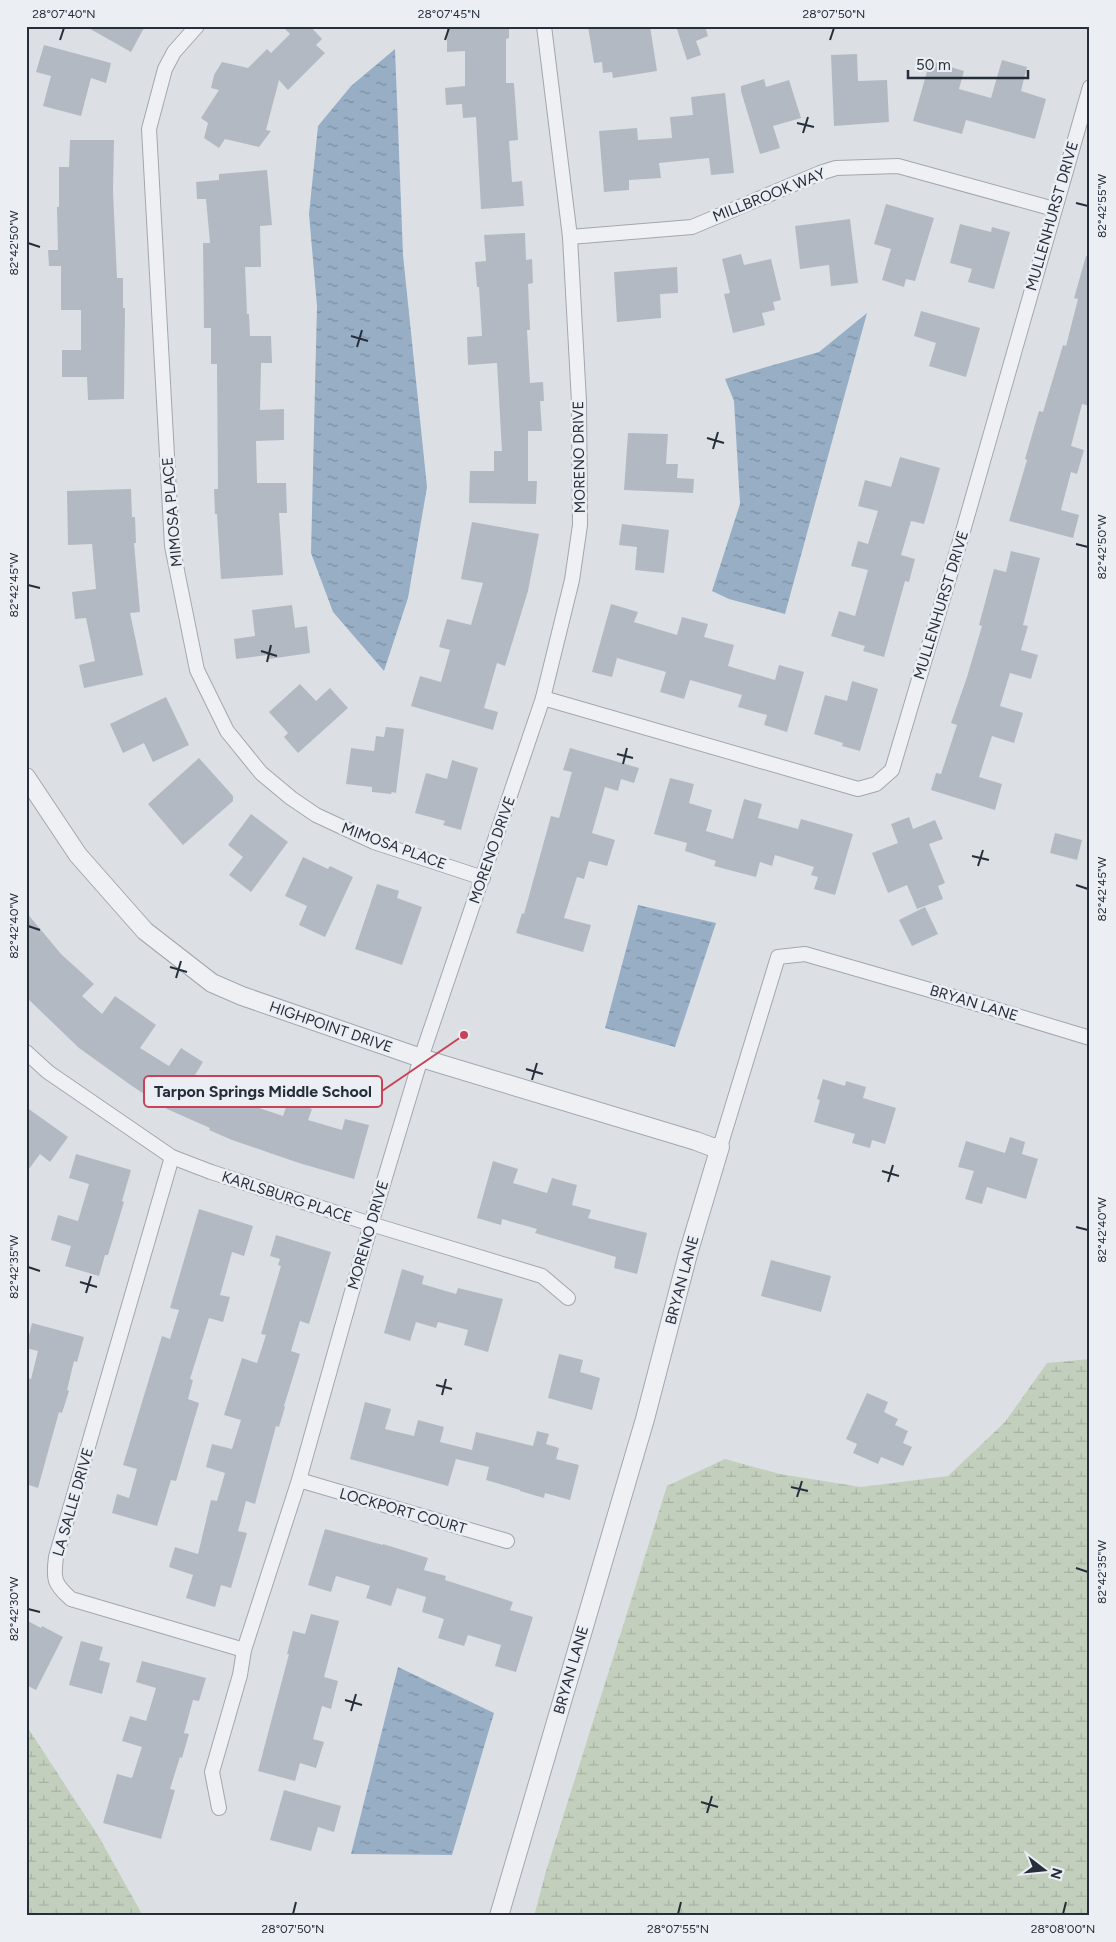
<svg xmlns="http://www.w3.org/2000/svg" width="1116" height="1942" font-family="Figtree,sans-serif">
<style>
.wetland{fill:url(#wetland-marsh)}
.water{fill:url(#water-ripples)}
.building{fill:#b3b9c2}
.lines{fill:none;stroke-linecap:round;stroke-linejoin:round}
.minor-casing{stroke:#a2a7af;stroke-width:16}
.tertiary-casing{stroke:#a2a7af;stroke-width:20}
.minor{stroke:#eef0f4;stroke-width:14}
.tertiary{stroke:#eef0f4;stroke-width:18}
.ticks{fill:none;stroke:#262e3b;stroke-width:2}
.labels{text-anchor:middle;dominant-baseline:central;stroke-width:5;stroke-linejoin:round;paint-order:stroke}
.street-label{font-size:15px;fill:#262e3b;stroke:#ebeef3}
.leader{fill:none;stroke:#c94257;stroke-width:2}
.callout-dot{fill:#c94257;stroke:#ebeef3;stroke-width:2}
.callout{fill:#ebeef3;stroke:#c94257;stroke-width:2}
.callout-label{font-size:16px;text-anchor:middle;font-weight:bold;fill:#262e3b}
.neatline{fill:none;stroke:#262e3b;stroke-width:2}
.ticks-label{font-size:12px;text-anchor:middle;fill:#262e3b}
</style>
<defs>
<pattern id="wetland-marsh" width="20" height="14" patternUnits="userSpaceOnUse" patternTransform="scale(1.25)"><rect width="20" height="14" fill="#c2cfbd"/><path d="M1 5h8M5 5V1M11 12h8M15 12V8" fill="none" stroke="#a7b2a3"/></pattern>
<pattern id="water-ripples" width="26" height="14" patternUnits="userSpaceOnUse" patternTransform="scale(1.25)"><rect width="26" height="14" fill="#97aec5"/><path d="M2 4q2-2 4 0t4 0M15 11q2-2 4 0t4 0" fill="none" stroke="#7b8ea1"/></pattern>
</defs>
<rect width="100%" height="100%" fill="#dce0e5"/>
<g class="wetland">
<path d="M1090,1359V1916H534L546,1871L667,1486L725,1459L780,1474L861,1487L948,1476L1005,1422L1047,1363Z"/>
<path d="M26,1725L99,1837L143,1916H26Z"/>
</g>
<g class="water">
<path d="M395,49L403,255L427,487L408,598L384,671L333,612L311,553L317,306L309,214L318,126L351,86Z"/>
<path d="M867,313L785,614L729,599L712,591L740,504L734,401L725,379L819,352Z"/>
<path d="M638,905L716,923L675,1047L605,1028Z"/>
<path d="M398,1667L494,1713L452,1855L351,1854Z"/>
</g>
<g class="building">
<path d="M85,26H145L131,52Z"/>
<path d="M282,26H310L322,39L316,45L325,53L288,90L279,80L266,130L271,131L259,147L225,139L219,148L204,138L208,123L201,118L219,90L211,88L214,75L222,62L248,68L267,49L271,53L290,34Z"/>
<path d="M447,26H509V38L506,39V83H514L518,140L509,141L512,182L522,181L524,206L481,209L476,117L463,118L462,104L446,105L445,88L465,86V51L447,52Z"/>
<path d="M588,26H650L657,71L613,78L612,72L603,73L602,62L594,63Z"/>
<path d="M676,26H705L708,36L696,41L701,55L687,60Z"/>
<path d="M44,45L111,63L106,83L91,78L81,116L43,106L51,76L36,72Z"/>
<path d="M857,54L858,81L887,80L889,122L834,126L831,55Z"/>
<path d="M1002,60L1027,67L1021,91L1046,99L1035,139L966,120L962,134L913,121L930,61L964,71L959,89L991,98Z"/>
<path d="M764,79L766,87L789,80L801,118L773,126L780,148L760,154L741,91V86Z"/>
<path d="M725,93L734,173L711,175L709,158L659,163L661,178L629,180V190L604,192L599,131L637,128L638,140L672,138L670,117L693,115L691,97Z"/>
<path d="M70,140H114L113,191L117,278H123V308H125L124,399L88,400L87,377H62V350H81V310H61V266H49L48,250H58L57,207H59V167H69Z"/>
<path d="M267,170L272,225L260,226L261,267H245L247,314H249L250,336H271L272,363H261L260,410L284,409V440L256,441L257,483H286L287,513H279L283,575L221,579L217,514H215L214,489H218L217,364H211V328H204L203,243H210L206,199H197L196,182L219,180V174Z"/>
<path d="M886,204L934,218L915,281L906,279L904,287L882,280L891,249L874,244Z"/>
<path d="M850,219L858,283L831,286L829,265L800,269L795,226Z"/>
<path d="M960,224L991,232L992,227L1010,232L994,289L968,282L972,269L950,263Z"/>
<path d="M525,233L526,260L532,259L533,283L528,284L530,330H527L530,383L543,382L544,401H540L542,431H528V481H537L536,504L469,503L470,471H494V451H502L497,363L468,365L467,337L482,336L479,287H477L475,262L486,261L484,235Z"/>
<path d="M741,254L744,265L771,259L781,300L773,302L775,310L762,313L765,325L733,333L724,294L730,293L722,259Z"/>
<path d="M1086,256H1090V406L1082,404L1071,446L1084,450L1077,474L1071,472L1061,510L1079,515L1073,538L1009,521L1027,460L1025,459L1039,411L1043,412L1063,345L1066,346L1078,299L1074,298Z"/>
<path d="M677,267L678,293L660,294L661,318L617,322L614,272Z"/>
<path d="M921,311L980,328L966,377L929,366L936,343L914,336Z"/>
<path d="M628,433L668,434L666,464H678L677,478L694,479L693,493L624,490Z"/>
<path d="M900,457L940,468L924,524L911,521L901,555L915,559L909,582L905,581L884,657L863,651L865,646L831,636L839,611L855,616L868,570L851,566L858,541L868,544L878,511L858,506L865,480L891,487Z"/>
<path d="M131,489L132,517H135L136,543H134L140,612L130,613L143,675L84,688L79,665L95,661L86,618L75,619L72,592L96,589L92,544L68,545L67,491Z"/>
<path d="M472,522L539,534L528,591L505,666L497,663L484,708L498,712L493,730L411,706L420,676L441,682L450,650L439,647L447,619L471,625L483,583L461,579Z"/>
<path d="M622,524L669,530L664,573L635,570L637,547L619,545Z"/>
<path d="M1011,551L1040,558L1023,625L1028,626L1021,650L1038,655L1031,679L1010,673L1000,706L1023,713L1014,743L992,736L979,777L1002,784L995,810L931,790L936,773L941,774L957,725L951,723L967,677L982,626L979,625L994,569L1006,572Z"/>
<path d="M611,604L638,612L634,622L677,635L682,617L708,624L704,637L734,645L728,666L775,680L779,665L804,672L787,732L764,725L767,715L738,707L742,695L690,680L684,699L660,692L666,672L617,658L612,677L592,672Z"/>
<path d="M292,605L295,628L307,626L310,653L269,659L268,655L236,659L234,639L255,636L252,610Z"/>
<path d="M852,681L878,689L860,751L842,746L843,743L814,734L825,695L847,701Z"/>
<path d="M300,684L316,701L330,688L348,708L298,753L284,737L288,733L269,712Z"/>
<path d="M166,697L189,745L153,762L144,743L123,753L110,724Z"/>
<path d="M386,727L404,729L396,793L392,792L391,794L372,792V787L346,784L351,748L374,751L376,736L384,737Z"/>
<path d="M570,748L639,768L634,783L621,779L618,791L605,787L592,833L615,840L607,866L589,861L584,879L577,877L564,918L591,925L583,952L516,933L522,913L524,914L551,816L559,818L572,772L563,770Z"/>
<path d="M199,758L233,796V801L183,845L148,804Z"/>
<path d="M452,760L478,768L461,830L443,825L445,821L415,813L426,773L447,779Z"/>
<path d="M670,778L694,784L689,803L712,810L706,831L733,839L744,799L762,804L758,818L798,829L801,819L853,834L835,895L814,889L818,877L811,875L814,867L775,855L772,866L760,862L756,877L714,866L716,861L685,851L687,843L654,834Z"/>
<path d="M251,814L288,842L251,892L229,875L243,857L228,845Z"/>
<path d="M909,817L913,829L935,820L943,839L929,844L945,883L938,886L943,899L917,909L907,885L888,893L872,853L898,843L891,824Z"/>
<path d="M1055,833L1082,840L1077,860L1050,853Z"/>
<path d="M303,857L328,869L330,866L353,877L325,937L299,925L307,906L285,896Z"/>
<path d="M377,884L399,891L397,898L422,907L402,965L355,949Z"/>
<path d="M925,907L938,934L912,946L899,920Z"/>
<path d="M26,912L61,954L94,984L82,996L102,1014L115,996L156,1025L140,1048L169,1066L181,1048L203,1062L192,1080L225,1093L232,1075L255,1085L247,1104L283,1116L288,1101L312,1109L308,1120L342,1130L345,1119L369,1125L354,1179L299,1163L232,1140L209,1130L210,1128L167,1109L132,1086L79,1048L26,997Z"/>
<path d="M823,1079L845,1086L846,1081L866,1087L863,1098L896,1108L885,1144L872,1140L870,1148L852,1143L855,1134L814,1122L820,1100L817,1099Z"/>
<path d="M26,1107L68,1137L50,1162L40,1154L26,1173Z"/>
<path d="M1010,1137L1025,1142L1022,1154L1038,1159L1026,1199L987,1187L982,1204L965,1199L974,1171L958,1167L966,1141L1005,1153Z"/>
<path d="M76,1154L131,1170L122,1201L124,1202L108,1255H105L99,1276L65,1266L71,1246L51,1240L58,1215L78,1221L89,1184L69,1178Z"/>
<path d="M493,1161L518,1169L513,1183L547,1193L552,1178L577,1185L572,1205L591,1210L588,1218L647,1233L637,1274L614,1268L616,1257L535,1233L537,1229L502,1219L501,1225L477,1218Z"/>
<path d="M199,1209L253,1226L244,1256L232,1252L220,1295L230,1297L223,1322L209,1318L190,1379L193,1380L188,1399L199,1403L176,1481L171,1480L157,1526L112,1513L117,1494L129,1498L137,1469L123,1465L162,1336L170,1339L179,1310L170,1308Z"/>
<path d="M276,1235L331,1252L309,1324L300,1321L291,1351L300,1354L284,1406L285,1407L279,1427L276,1426L255,1504L246,1501L238,1531L247,1533L231,1588L221,1585L215,1607L186,1598L193,1575L169,1567L175,1547L198,1554L211,1500L217,1501L225,1473L206,1467L212,1444L232,1449L241,1420L224,1415L242,1358L257,1363L266,1335L261,1334L281,1266L278,1265L280,1259L270,1256Z"/>
<path d="M771,1260L831,1276L821,1312L761,1296Z"/>
<path d="M402,1269L424,1276L422,1284L456,1294L458,1288L503,1299L488,1352L464,1345L468,1330L438,1322L436,1328L416,1322L410,1341L384,1333Z"/>
<path d="M32,1323L84,1337L77,1362L74,1361L67,1390L69,1391L62,1413L59,1412L38,1488L26,1484V1378L31,1379L38,1351L26,1348Z"/>
<path d="M559,1354L583,1360L580,1372L600,1378L592,1410L548,1398Z"/>
<path d="M867,1393L888,1402L884,1412L898,1419L895,1425L908,1431L903,1443L912,1447L903,1466L881,1457L878,1464L853,1453L857,1444L846,1439Z"/>
<path d="M365,1402L391,1409L385,1429L414,1436L418,1420L444,1427L440,1442L472,1450L476,1432L533,1446L537,1431L549,1434L546,1444L559,1448L556,1459L579,1465L570,1500L545,1493L544,1498L520,1491V1490L486,1480L489,1467L456,1459L448,1486L350,1459Z"/>
<path d="M325,1529L383,1545V1544L428,1558L424,1570L446,1576L445,1580L513,1602L510,1610L533,1617L516,1672L495,1666L501,1645L468,1635L464,1646L438,1638L444,1619L422,1612L426,1597L397,1588L391,1606L366,1598L370,1586L336,1576L331,1592L308,1585Z"/>
<path d="M311,1614L339,1621L324,1677L338,1681L331,1709L322,1706L313,1739L324,1742L316,1768L300,1763L295,1781L258,1771L289,1654H287L293,1631L305,1634Z"/>
<path d="M26,1620L41,1628L42,1626L63,1637L36,1690L26,1685Z"/>
<path d="M81,1641L103,1647L99,1660L110,1663L102,1694L69,1685Z"/>
<path d="M142,1661L206,1678L199,1701L193,1700L184,1733L189,1734L182,1758L180,1757L170,1789L175,1790L161,1839L103,1823L117,1774L132,1778L142,1747L122,1741L130,1716L146,1721L156,1688L136,1682Z"/>
<path d="M284,1790L341,1806L334,1832L318,1827L311,1851L270,1840Z"/>
</g>
<g class="lines">
<defs>
<g id="minor">
<path d="M197,26L174,52L165,69L149,129L172,546L197,670L227,731L261,773L291,798L316,815L374,842L483,878"/>
<path d="M570,237L692,227L820,173L836,168L898,166L1054,209"/>
<path d="M543,698L858,789L876,784L892,770L963,531L1090,87"/>
<path d="M26,1052L48,1072L172,1157L211,1172L371,1224L542,1276L568,1298"/>
<path d="M720,1147L778,957L805,954L968,1001L1090,1038"/>
<path d="M172,1157L56,1557C53,1579 54,1584 71,1599L244,1650"/>
<path d="M299,1480L507,1541"/>
<path d="M219,1808L212,1772L240,1675L244,1650L299,1480L371,1224L421,1058L543,698L572,580L580,525L579,402L570,237L544,26"/>
</g>
<path id="tertiary" d="M26,777L78,855L145,931L212,983L242,996L421,1058L696,1141L712,1147H720L688,1254L645,1419L499,1916"/>
</defs>
<use href="#minor" class="minor-casing"/>
<use href="#tertiary" class="tertiary-casing"/>
<use href="#minor" class="minor"/>
<use href="#tertiary" class="tertiary"/>
</g>
<path class="ticks" d="M60,40L64,28M445,40L449,28M830,40L834,28M797,123L814,127M803,133L808,117M1076,203L1088,206M28,243L40,247M351,336L368,341M357,347L362,330M707,438L724,443M713,449L718,432M1076,544L1088,547M28,585L40,588M261,651L277,656M267,662L271,645M617,754L633,758M623,764L627,748M972,856L989,860M978,866L983,850M1076,885L1088,889M28,926L40,930M170,967L187,972M176,978L181,961M526,1069L543,1074M532,1080L537,1063M882,1171L899,1176M888,1182L893,1165M1076,1227L1088,1230M28,1267L40,1271M80,1282L97,1287M86,1293L91,1276M436,1385L452,1389M442,1395L446,1379M791,1487L808,1491M797,1497L802,1481M1076,1568L1088,1572M28,1609L40,1612M345,1700L362,1705M351,1711L356,1694M701,1802L718,1807M707,1813L712,1796M293,1914L296,1902M678,1914L681,1902M1063,1914L1066,1902"/>
<g class="labels">
<g class="street-label">
<text transform="translate(769 195) rotate(-22)">MILLBROOK WAY</text>
<text transform="translate(1052 216) rotate(-74)">MULLENHURST DRIVE</text>
<text transform="translate(579 457) rotate(-91)">MORENO DRIVE</text>
<text transform="translate(172 512) rotate(-95)">MIMOSA PLACE</text>
<text transform="translate(941 605) rotate(-73)">MULLENHURST DRIVE</text>
<text transform="translate(394 846) rotate(20)">MIMOSA PLACE</text>
<text transform="translate(492 850) rotate(-71)">MORENO DRIVE</text>
<text transform="translate(974 1003) rotate(17)">BRYAN LANE</text>
<text transform="translate(331 1027) rotate(19)">HIGHPOINT DRIVE</text>
<text transform="translate(287 1197) rotate(18)">KARLSBURG PLACE</text>
<text transform="translate(368 1235) rotate(-74)">MORENO DRIVE</text>
<text transform="translate(682 1280) rotate(-75)">BRYAN LANE</text>
<text transform="translate(73 1502) rotate(-74)">LA SALLE DRIVE</text>
<text transform="translate(403 1511) rotate(16)">LOCKPORT COURT</text>
<text transform="translate(571 1670) rotate(-74)">BRYAN LANE</text>
</g>
</g>
<path class="leader" d="M464 1035L382 1091"/>
<circle class="callout-dot" cx="464" cy="1035" r="5"/>
<rect class="callout" x="144" y="1076" width="238" height="31" rx="5"/>
<g class="callout-label">
<text x="263" y="1097">Tarpon Springs Middle School</text>
</g>
<rect width="1116" height="1942" fill="none" stroke="#ebeef3" stroke-width="55"/>
<g transform="translate(1044 1870) rotate(106)" stroke="#ebeef3" stroke-width="4" paint-order="stroke">
<path d="M0-4L9 19L0 12L-9 19Z" fill="#262e3b"/>
<text y="-8" font-size="14" font-weight="bold" text-anchor="middle" fill="#262e3b">N</text>
</g>
<path d="M908 70v8h120v-8" fill="none" stroke="#262e3b" stroke-width="2.5"/>
<text x="916" y="70" font-size="15" fill="#262e3b" stroke="#ebeef3" stroke-width="4" paint-order="stroke">50 m</text>
<rect x="28" y="28" width="1060" height="1886" class="neatline"/>
<g class="ticks-label">
<text x="64" y="18">28°07'40"N</text>
<text x="449" y="18">28°07'45"N</text>
<text x="834" y="18">28°07'50"N</text>
<text transform="translate(1102 206) rotate(-90)" y="4">82°42'55"W</text>
<text transform="translate(14 243) rotate(-90)" y="4">82°42'50"W</text>
<text transform="translate(1102 547) rotate(-90)" y="4">82°42'50"W</text>
<text transform="translate(14 585) rotate(-90)" y="4">82°42'45"W</text>
<text transform="translate(1102 889) rotate(-90)" y="4">82°42'45"W</text>
<text transform="translate(14 926) rotate(-90)" y="4">82°42'40"W</text>
<text transform="translate(1102 1230) rotate(-90)" y="4">82°42'40"W</text>
<text transform="translate(14 1267) rotate(-90)" y="4">82°42'35"W</text>
<text transform="translate(1102 1572) rotate(-90)" y="4">82°42'35"W</text>
<text transform="translate(14 1609) rotate(-90)" y="4">82°42'30"W</text>
<text x="293" y="1933">28°07'50"N</text>
<text x="678" y="1933">28°07'55"N</text>
<text x="1063" y="1933">28°08'00"N</text>
</g>
</svg>
